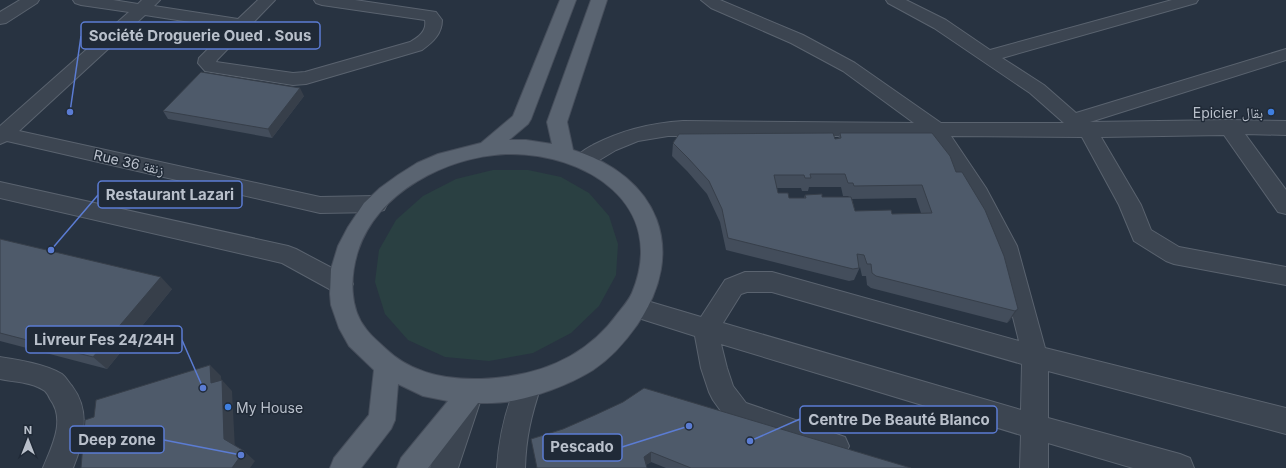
<svg xmlns="http://www.w3.org/2000/svg" width="1286" height="468" font-family="Inter,'Noto Naskh Arabic',sans-serif">
<style>
.green{fill:#2a4042}
.lines{fill:none;stroke-linecap:round;stroke-linejoin:round}
.minor-casing{stroke:#5a636f;stroke-width:2}
.major-casing{stroke:#464e5b;stroke-width:2}
.minor{fill:#3c4551;fill-rule:evenodd}
.major{fill:#5a6471;fill-rule:evenodd}
.wall{fill:#434d5b;fill-rule:evenodd}
.shaded-wall{fill:#373f4a}
.building{fill:#4e5a6a;stroke:#373f4a;fill-rule:evenodd}
.shop-dot{fill:#3f7fe0;stroke:#202a37;stroke-width:1.5}
.labels{text-anchor:middle;dominant-baseline:central;stroke-width:3;stroke-linejoin:round;paint-order:stroke}
.poi-label{font-size:14px;fill:#b9c0cb;stroke:#202a37;text-anchor:end}
.street-label{font-size:14px;fill:#b9c0cb;stroke:#202a37}
.leader{fill:none;stroke:#5b7cd3;stroke-width:1.5}
.callout-dot{fill:#5b7cd3;stroke:#202a37;stroke-width:1.5}
.callout{fill:#202a37;stroke:#5b7cd3;stroke-width:1.5}
.callout-label{font-size:15px;text-anchor:middle;font-weight:bold;fill:#b9c0cb}
</style>
<rect width="100%" height="100%" fill="#283341"/>
<path class="green" d="M493,170H528L561,177L589,193L609,216L618,244L616,275L599,306L571,333L533,353L489,361L445,357L408,340L385,314L375,282L379,250L396,220L423,196L456,179Z"/>
<g class="lines">
<defs>
<g id="minor">
<path d="M20,0H39L37,3L6,23L0,24V12Z"/>
<path d="M73,0H113L138,4L142,0H160L154,6L238,19L258,0H275L217,60L216,62L293,73L305,72L410,42C419,37 427,31 425,20L322,5L316,3L314,0H355L436,12L442,20C442,34 433,42 422,50L306,84L293,85L205,71L198,63L199,58L229,28L145,15L19,131L320,197L376,196L384,198L387,204L384,210L376,212L320,213L7,141L0,144V126L129,12L81,5L75,3Z"/>
<path d="M701,0H720L803,35L855,63L941,123H1064L1030,93L934,28L888,3L886,0H906L946,20L990,50L1172,0H1198L1196,3L1002,58L1044,85L1076,113L1286,49V60L1090,122L1229,120L1286,121V135L1245,134L1286,190V214L1278,212L1224,135L1101,137L1141,205L1151,230L1179,247L1286,267V285L1174,264L1166,261L1134,241L1119,205L1082,137L951,136L986,188L1017,246L1045,348L1286,408V434L1048,371V418L1180,454L1190,458L1194,468H1133L1048,443V468H1020L1021,435L721,344L727,368L733,386L746,403L845,437L849,446L845,455L835,459L728,421L713,400L709,392L701,368L695,336L629,315L625,308L629,301L637,298L701,317L725,280L745,272H772L1019,341L995,246L970,197L931,136H668L638,141L616,150L591,165L584,167L577,165L574,160C578,153 586,149 593,145C622,130 651,123 683,121L914,123L843,71L791,43L711,8ZM747,292H772L1022,364L1021,410L723,323L741,294Z"/>
<path d="M0,182L288,246L296,249L349,277L353,284L349,291L341,294L333,291L282,263L0,198Z"/>
<path d="M0,357C19,360 45,364 62,374C66,377 69,383 72,386C91,411 84,441 73,468H43C52,446 66,420 50,399C49,396 47,393 45,391C33,382 14,382 0,379Z"/>
<path d="M528,374L537,378L541,386C531,416 526,437 525,468H497C499,436 506,407 519,378Z"/>
<path d="M467,390L476,393L480,402L458,468H430L458,393Z"/>
</g>
<path id="major" d="M560,0H576L531,119L528,124L509,140H526L552,144L547,122L591,0H607L567,122L573,150C658,176 689,250 637,325C625,342 611,358 593,370C569,385 534,398 505,402C497,403 487,403 478,403L428,468H397L401,458L448,401L423,396L398,384L395,420L391,429L361,468H330L334,458L369,415L374,370L349,346L339,328L331,305L330,294L331,269L338,246L348,227L364,203L380,188L398,175L417,163L438,154L481,143L513,116ZM506,154C585,152 669,204 632,293C629,300 623,307 618,313C585,359 535,377 481,379C447,380 411,373 386,349C380,343 372,337 366,329C349,308 350,276 358,251C378,191 447,157 506,154Z"/>
</defs>
<use href="#minor" class="minor-casing"/>
<use href="#major" class="major-casing"/>
<use href="#minor" class="minor"/>
<use href="#major" class="major"/>
</g>
<g class="wall">
<path d="M304,96L272,138L168,119L163,111Z"/>
<path d="M840,133L956,172L1018,309L1010,320L1007,323L871,288L867,285L866,276H862L860,267L854,280L849,281L726,250L720,222L707,194L687,171L672,156L673,143L838,139ZM809,187H841L843,196H848L849,197H822L805,195L804,198H789L778,193L777,188H801L802,191H808ZM916,198L921,213L892,214L855,211L852,199Z"/>
<path d="M0,239L172,289L107,369L0,341Z"/>
<path d="M531,439L911,468H666L651,462L646,465Z"/>
</g>
<g class="shaded-wall">
<path d="M300,88L304,96L272,138L268,129Z"/>
<path d="M161,277L172,289L107,369L93,357Z"/>
<path d="M1018,309L1010,320L1007,323L1015,311Z"/>
<path d="M210,365L221,376L222,394L211,383Z"/>
<path d="M222,380L232,391L235,449L224,439Z"/>
<path d="M244,451L255,461L250,468H232Z"/>
<path d="M651,452V462L644,466V457Z"/>
</g>
<g class="building">
<path d="M201,72L300,88L268,129L163,111Z"/>
<path d="M833,133L835,139L841,138L840,133H932L950,156L956,172H962L985,210L1004,256L1018,309L1015,311L876,276L872,273L871,264H867L864,255L857,254L859,268L853,269L728,238L722,209L709,181L688,158L673,143L679,134ZM810,174H845L848,183H853L854,186L922,185L932,213L892,214L891,210L855,211L851,197H822V194L805,195L806,198H789L788,193H778L774,175H804L805,178H811Z"/>
<path d="M0,239L161,277L93,357L0,333Z"/>
<path d="M210,365L211,383L222,380L224,439L244,451L232,468H81L85,420L94,417L96,400Z"/>
<path d="M644,388L911,468H691L651,452L644,457L647,468H537L531,439L563,429L595,415L623,402Z"/>
</g>
<g class="shop-dot">
<circle cx="1271" cy="112" r="4"/>
<circle cx="228" cy="407" r="4"/>
</g>
<g class="labels">
<g class="poi-label">
<text x="1263" y="112">Epicier بقال</text>
<text x="236" y="407" text-anchor="start">My House</text>
</g>
<g class="street-label">
<text transform="translate(129 162) rotate(13)">Rue 36 زنقة</text>
</g>
</g>
<path class="leader" d="M70 112L81 36M51 250L98 195M203 388L182 340M750 441L800 419M241 455L164 440M689 426L622 447"/>
<g class="callout-dot">
<circle cx="70" cy="112" r="4"/>
<circle cx="51" cy="250" r="4"/>
<circle cx="203" cy="388" r="4"/>
<circle cx="750" cy="441" r="4"/>
<circle cx="241" cy="455" r="4"/>
<circle cx="689" cy="426" r="4"/>
</g>
<g class="callout">
<rect x="81" y="22" width="239" height="27" rx="4"/>
<rect x="98" y="181" width="144" height="27" rx="4"/>
<rect x="26" y="326" width="156" height="27" rx="4"/>
<rect x="800" y="406" width="197" height="27" rx="4"/>
<rect x="70" y="426" width="94" height="27" rx="4"/>
<rect x="543" y="434" width="79" height="27" rx="4"/>
</g>
<g class="callout-label">
<text x="200" y="41">Société Droguerie Oued . Sous</text>
<text x="170" y="200">Restaurant Lazari</text>
<text x="104" y="345">Livreur Fes 24/24H</text>
<text x="899" y="425">Centre De Beauté Blanco</text>
<text x="117" y="445">Deep zone</text>
<text x="582" y="452">Pescado</text>
</g>
<g transform="translate(28 440)" stroke="#202a37" stroke-width="3" paint-order="stroke">
<path d="M0-3L7 15L0 10L-7 15Z" fill="#b9c0cb"/>
<text y="-6" font-size="11" font-weight="bold" text-anchor="middle" fill="#b9c0cb">N</text>
</g>
</svg>
